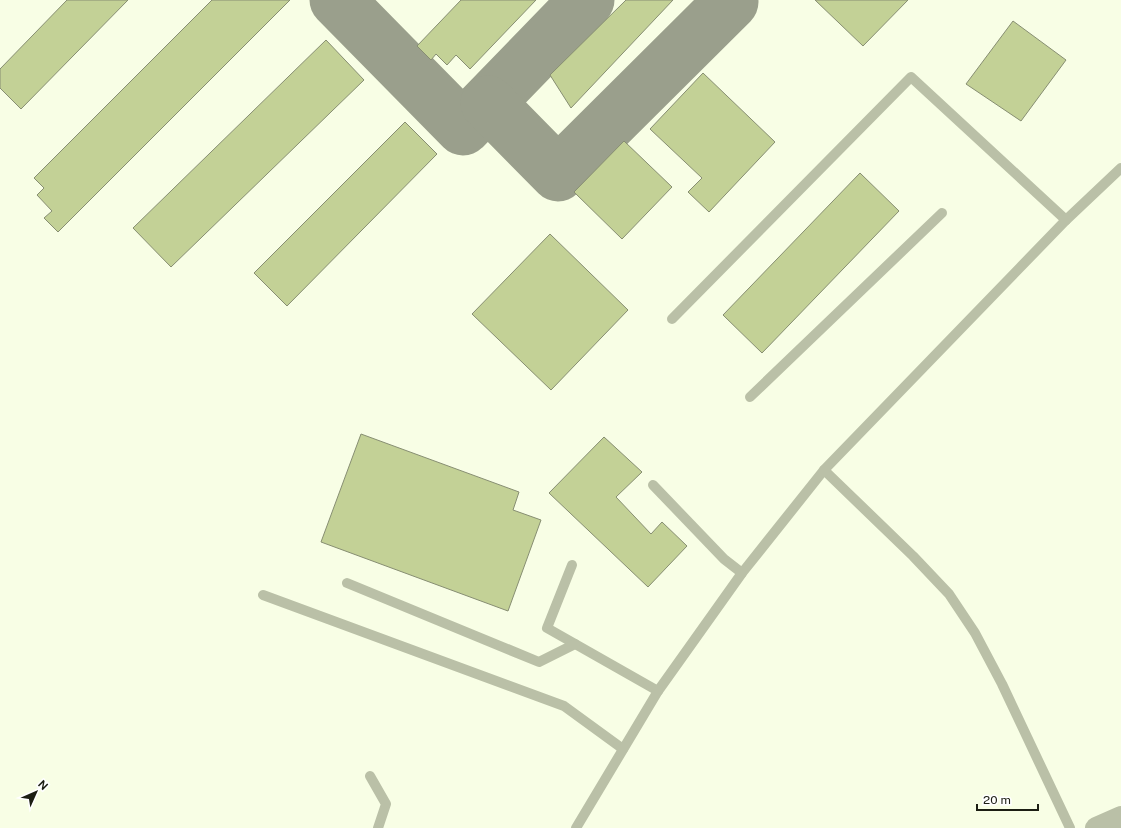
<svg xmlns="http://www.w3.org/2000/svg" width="1121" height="828" font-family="'Public Sans',sans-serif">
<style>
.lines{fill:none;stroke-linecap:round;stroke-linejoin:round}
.taxiway{stroke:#9a9f8c;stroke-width:55}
.building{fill:#c3d196;stroke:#878e72}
.service{stroke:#bac0a7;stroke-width:10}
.tertiary{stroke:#bac0a7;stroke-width:22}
</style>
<rect width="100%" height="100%" fill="#f8fee5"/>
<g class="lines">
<g class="taxiway">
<path d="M337,0L463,128L587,0"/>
<path d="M488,103L558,174L731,2"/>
</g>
</g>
<g class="building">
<path d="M67,0H128L21,109L0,88V69Z"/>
<path d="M212,0H290L58,232L44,218L52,211L37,195L44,188L34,178Z"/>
<path d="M461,0H536L470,69L456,55L447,65L436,54L431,60L417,46Z"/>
<path d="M626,0H673L571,108L550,75Z"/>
<path d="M815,0H908L863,46Z"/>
<path d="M1013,21L1066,60L1021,121L966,84Z"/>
<path d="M326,40L364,80L171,267L133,228Z"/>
<path d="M703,73L775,142L709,212L688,192L702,178L650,129Z"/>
<path d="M405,122L437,154L287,306L254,273Z"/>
<path d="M624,141L672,187L622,239L574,192Z"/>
<path d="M860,173L899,211L762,353L723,315Z"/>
<path d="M550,234L628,310L551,390L472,314Z"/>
<path d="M361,434L519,492L513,510L541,520L508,611L321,542Z"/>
<path d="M604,437L642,472L616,497L651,534L662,522L687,546L648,587L549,493Z"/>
</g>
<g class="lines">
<g class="service">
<path d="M672,319L911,77L1066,220"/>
<path d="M750,397L942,213"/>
<path d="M824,470L913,556L949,594L975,633L1002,684L1070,828"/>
<path d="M653,485L724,559L742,573"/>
<path d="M572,565L547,628L658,691"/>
<path d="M347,583L539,662L575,644"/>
<path d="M263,595L564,706L623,749"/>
<path d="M370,776L386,804L378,828"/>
<path d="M576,828L658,691L742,573L824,470L1066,220L1121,168"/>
</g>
<path class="tertiary" d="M1096,828L1121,817"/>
</g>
<g transform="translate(36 792) rotate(45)" stroke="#ffffff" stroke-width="3" paint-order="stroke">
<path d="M0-3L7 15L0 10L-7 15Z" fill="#1c1e13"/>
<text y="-6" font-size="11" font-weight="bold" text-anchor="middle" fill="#1c1e13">N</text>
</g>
<path d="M977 804v6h61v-6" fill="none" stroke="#1c1e13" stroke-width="2"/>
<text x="983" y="804" font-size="12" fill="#1c1e13" stroke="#ffffff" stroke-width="3" paint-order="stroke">20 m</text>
</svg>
